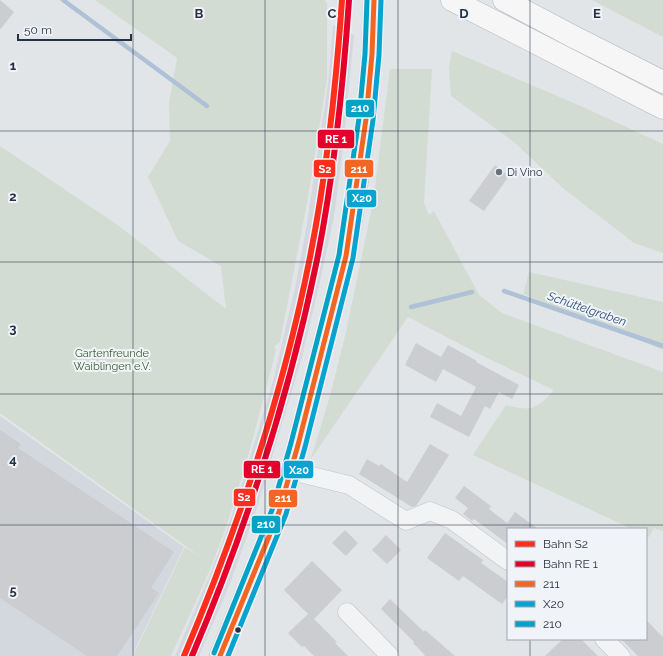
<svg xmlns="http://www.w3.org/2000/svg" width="663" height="656" font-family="Raleway,sans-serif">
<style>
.built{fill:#d3d8df}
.green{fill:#d2dcd2}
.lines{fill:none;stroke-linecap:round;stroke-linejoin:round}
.stream{stroke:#aec1d6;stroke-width:4.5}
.building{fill:#cbcdd0}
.street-casing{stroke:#c0c3c6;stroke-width:19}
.highway-casing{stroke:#b4b8bd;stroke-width:23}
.street{stroke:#f2f3f4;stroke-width:18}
.secondary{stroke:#c3c6ca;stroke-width:22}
.highway{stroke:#f6f6f7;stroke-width:22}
.bus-1-casing{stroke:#f0f3f8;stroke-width:8}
.bus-2-casing{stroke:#f0f3f8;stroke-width:8}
.bus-3-casing{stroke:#f0f3f8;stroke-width:8}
.bus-1{stroke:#f26522;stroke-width:5}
.bus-2{stroke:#08a3d0;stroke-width:5}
.bus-3{stroke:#02a3c7;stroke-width:5}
.rail-1-casing{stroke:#f0f3f8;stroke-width:9}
.rail-2-casing{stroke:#f0f3f8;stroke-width:9}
.rail-1{stroke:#ff2e1d;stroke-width:6}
.rail-2{stroke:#e4002b;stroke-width:6}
.grid{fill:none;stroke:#273143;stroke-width:1;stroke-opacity:0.55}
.poi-dot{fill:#68707d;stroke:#f0f3f8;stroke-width:1.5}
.bus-dot{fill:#273143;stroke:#f0f3f8;stroke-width:1.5}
.labels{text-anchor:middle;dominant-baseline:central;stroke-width:4;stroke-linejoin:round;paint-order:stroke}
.poi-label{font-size:11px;fill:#273143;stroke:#f0f3f8;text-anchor:start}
.park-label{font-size:11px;fill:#3b6033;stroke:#f0f3f8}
.water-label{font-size:12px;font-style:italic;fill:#2d4e7b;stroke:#f0f3f8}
.grid-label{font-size:13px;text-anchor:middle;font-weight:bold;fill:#273143;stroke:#f0f3f8;stroke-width:4;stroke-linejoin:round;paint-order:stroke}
.line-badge{stroke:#f0f3f8;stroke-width:1.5}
.badge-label{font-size:11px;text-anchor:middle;font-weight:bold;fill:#fff}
</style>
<rect width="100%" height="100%" fill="#e2e5e8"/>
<g class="built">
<path d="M333,25L354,35L343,148L334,217L319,286L302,357L255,514L229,586L199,656H175L210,574L226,533L241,487L273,381L285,330L296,284L306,229L328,84Z"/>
<path d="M0,416L184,547L132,656H0Z"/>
</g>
<g class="green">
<path d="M95,0H325L327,4V78L308,198L280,342L274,347L276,349C261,410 245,471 225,530C210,573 190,614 171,656H133L185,547L205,560L0,413V146L115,223L226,309L221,266L178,241L148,177L170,141L169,103L177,58Z"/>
<path d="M592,0H663V37Z"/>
<path d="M452,51L583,107L663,144V253L634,243L564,189L514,142L451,96L449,67Z"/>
<path d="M390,69H432L424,203L429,215L434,211L479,295L502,313L663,372V531L654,528L649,537L646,536V529H632L473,455L506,405C532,411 535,411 554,390L481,355L408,317L311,459L330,396L346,332L373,202Z"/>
<path d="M529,272L663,302V350L523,294Z"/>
</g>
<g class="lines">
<g class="stream">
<path d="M63,0L207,106"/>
<path d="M504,291L663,346"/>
<path d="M411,307L472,292"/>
</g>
</g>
<g class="building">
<path d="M0,0L14,12L0,30Z"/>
<path d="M495,165L509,176L484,211L469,201Z"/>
<path d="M416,343L441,357L448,345L477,361L476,362L519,385L512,399L499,392L490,409L485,406L469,437L430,417L437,403L461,416L476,387L443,369L436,382L405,365Z"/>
<path d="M0,430L21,444L18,448L174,552L151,588L159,593L117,656H87L0,598Z"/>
<path d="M430,444L449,455L432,482L416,506L412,507L359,474L367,459L379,466L381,464L407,482Z"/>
<path d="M464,486L491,506L489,509L507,523L515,512L538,529H508V544L474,519L472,521L463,514L468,508L455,498Z"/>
<path d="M345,530L358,543L346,556L332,543Z"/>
<path d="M445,533L483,560L481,563L508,582V596L502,604L463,576L459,581L427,558Z"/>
<path d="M386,535L401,550L387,564L372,550Z"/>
<path d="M312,561L342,590L314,619L337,642L335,643L348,656H314L304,646L302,647L288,633L308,614L284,590Z"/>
<path d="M390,599L424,632L425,630L455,656H424L425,655L413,643L414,642L381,609Z"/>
<path d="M646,620L663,637V656H638L621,639H646Z"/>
<path d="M563,639H581L598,656H545Z"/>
</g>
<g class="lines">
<defs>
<g id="street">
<path d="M291,471L349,485L406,521L430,511L452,520L508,561"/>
<path d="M347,612L390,656"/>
<path d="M604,639L621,656"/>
</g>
<g id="highway">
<path d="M452,0L663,108"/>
<path d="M504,0L572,36L663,82"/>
</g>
</defs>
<use href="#street" class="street-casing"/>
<use href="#highway" class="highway-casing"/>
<use href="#street" class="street"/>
<path class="secondary" d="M220,656L279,512L298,445L346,256L357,186L366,119L372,54L374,0"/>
<use href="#highway" class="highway"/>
<defs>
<path id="bus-1" d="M220,656L279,512L298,445L346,256L366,119L372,54L374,0"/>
<path id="bus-2" d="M228,656L286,514L305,447L353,258L373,120L379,55L381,0"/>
<path id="bus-3" d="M214,653L272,510L291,443L339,255L359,118L365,54L367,0"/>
</defs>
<use href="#bus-1" class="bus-1-casing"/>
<use href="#bus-2" class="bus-2-casing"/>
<use href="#bus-3" class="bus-3-casing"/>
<use href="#bus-1" class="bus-1"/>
<use href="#bus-2" class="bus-2"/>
<use href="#bus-3" class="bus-3"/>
<defs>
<path id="rail-1" d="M184,656C238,528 283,394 310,257C327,172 336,86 342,0"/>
<path id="rail-2" d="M192,656C246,529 289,396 317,260C334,175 343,88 349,0"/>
</defs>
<use href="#rail-1" class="rail-1-casing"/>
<use href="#rail-2" class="rail-2-casing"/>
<use href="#rail-1" class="rail-1"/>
<use href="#rail-2" class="rail-2"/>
</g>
<path class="grid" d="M133,0V656M265,0V656M398,0V656M530,0V529M0,131H663M0,262H663M0,394H663M0,525H663M530,639V656"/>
<circle class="poi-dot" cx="499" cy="172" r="4"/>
<circle class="bus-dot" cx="238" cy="630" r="3.5"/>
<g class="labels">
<g class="poi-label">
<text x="507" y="172">Di Vino</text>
</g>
<g class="park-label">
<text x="112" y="353">Gartenfreunde<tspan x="112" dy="13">Waiblingen e.V.</tspan></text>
</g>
<g class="water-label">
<text transform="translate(587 309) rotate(19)">Schüttelgraben</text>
</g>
</g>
<g class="grid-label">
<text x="199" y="18">B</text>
<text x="332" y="18">C</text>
<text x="464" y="18">D</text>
<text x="597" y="18">E</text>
<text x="13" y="70">1</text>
<text x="13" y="201">2</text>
<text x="13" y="333">3</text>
<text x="13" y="464">4</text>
<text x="13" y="595">5</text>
</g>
<g class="line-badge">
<rect x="345" y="99" width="30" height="19" rx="4" fill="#02a3c7"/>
<rect x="317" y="129" width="38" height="20" rx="4" fill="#e4002b"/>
<rect x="344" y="159" width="30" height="19" rx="4" fill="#f26522"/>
<rect x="313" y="159" width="23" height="19" rx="4" fill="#ff2e1d"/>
<rect x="346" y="189" width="31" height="19" rx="4" fill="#08a3d0"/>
<rect x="243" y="460" width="38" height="19" rx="4" fill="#e4002b"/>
<rect x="283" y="460" width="31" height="19" rx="4" fill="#08a3d0"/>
<rect x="233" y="488" width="23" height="19" rx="4" fill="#ff2e1d"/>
<rect x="268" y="489" width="30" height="19" rx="4" fill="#f26522"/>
<rect x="251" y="515" width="30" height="19" rx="4" fill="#02a3c7"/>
</g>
<g class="badge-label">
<text x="360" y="112">210</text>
<text x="336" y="143">RE 1</text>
<text x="359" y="173">211</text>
<text x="325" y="173">S2</text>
<text x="362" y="202">X20</text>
<text x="262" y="473">RE 1</text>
<text x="299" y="474">X20</text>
<text x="244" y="501">S2</text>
<text x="283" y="502">211</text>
<text x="266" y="528">210</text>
</g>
<rect x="507" y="528" width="140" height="112" fill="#f0f3f8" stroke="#a0a5b0"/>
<rect x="515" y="541" width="20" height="6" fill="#ff2e1d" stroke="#a0a5b0"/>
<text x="543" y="548" font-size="12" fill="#273143">Bahn S2</text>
<rect x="515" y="561" width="20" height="6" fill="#e4002b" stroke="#a0a5b0"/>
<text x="543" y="568" font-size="12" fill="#273143">Bahn RE 1</text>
<rect x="515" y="581" width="20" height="6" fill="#f26522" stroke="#a0a5b0"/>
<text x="543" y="588" font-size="12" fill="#273143">211</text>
<rect x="515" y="601" width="20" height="6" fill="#08a3d0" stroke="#a0a5b0"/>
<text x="543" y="608" font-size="12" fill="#273143">X20</text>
<rect x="515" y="621" width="20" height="6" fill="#02a3c7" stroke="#a0a5b0"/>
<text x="543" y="628" font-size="12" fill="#273143">210</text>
<path d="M18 34v6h113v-6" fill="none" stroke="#273143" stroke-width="2"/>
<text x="24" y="34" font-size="12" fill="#273143" stroke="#f0f3f8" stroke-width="3" paint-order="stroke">50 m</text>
</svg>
